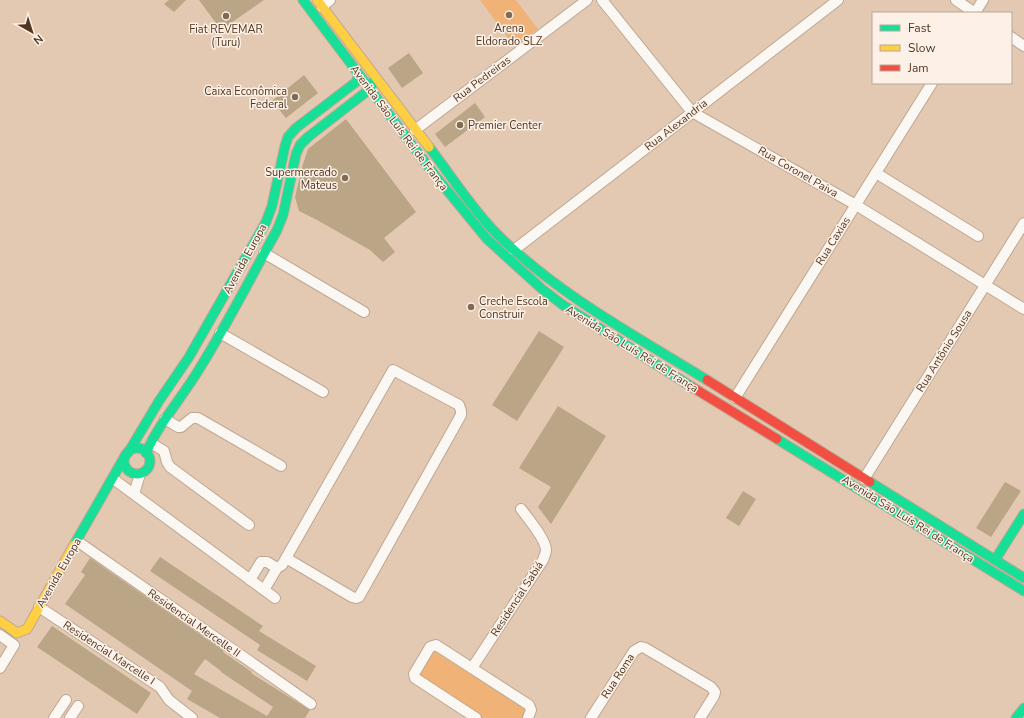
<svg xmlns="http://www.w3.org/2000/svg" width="1024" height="718" font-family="'Nunito Sans',sans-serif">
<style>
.green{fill:#f0b276}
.building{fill:#baa587;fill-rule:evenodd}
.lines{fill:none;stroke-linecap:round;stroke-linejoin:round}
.street-casing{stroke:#bea793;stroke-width:12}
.fast-casing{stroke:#bea793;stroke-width:11}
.slow-casing{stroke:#bea793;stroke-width:11}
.jam-casing{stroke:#bea793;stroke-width:11}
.street{stroke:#fbf7f3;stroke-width:10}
.fast{stroke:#16e098;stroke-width:9}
.slow{stroke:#ffcf43;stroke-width:9}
.jam{stroke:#f24e42;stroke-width:9}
.poi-dot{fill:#836a54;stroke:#fdf0e6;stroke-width:1.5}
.labels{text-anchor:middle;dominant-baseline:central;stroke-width:3;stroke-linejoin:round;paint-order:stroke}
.poi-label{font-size:11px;fill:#4f3721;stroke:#fdf0e6}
.street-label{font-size:11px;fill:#4f3721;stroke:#fdf0e6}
</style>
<rect width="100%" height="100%" fill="#e3c9b2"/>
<g class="green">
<path d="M480,0H516L538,29L514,46Z"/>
<path d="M434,651L524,707L526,713L522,718H482L420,678L418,673L432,652Z"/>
</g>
<g class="building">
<path d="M169,0H186L174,12L164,4Z"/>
<path d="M199,0H264L221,30Z"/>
<path d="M409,53L423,73L402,88L388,68Z"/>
<path d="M304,75L318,93L286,118L272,101Z"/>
<path d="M475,103L485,117L445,147L435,134Z"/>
<path d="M346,119L416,212L384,238L395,252L383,262L370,250L317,220L299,211L295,197L303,164L308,149Z"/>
<path d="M539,331L564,347L517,421L492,405Z"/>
<path d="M558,406L606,436L551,524L538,507L551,487L519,468Z"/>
<path d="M1005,482L1021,491L991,537L976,528Z"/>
<path d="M743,491L756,499L739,526L726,518Z"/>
<path d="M160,557L263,626L259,631L316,666L307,681L257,650L260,645L150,571Z"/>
<path d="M90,558L224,651L223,652L252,672L251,673L310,710L305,718H220L187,699L192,691L65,604L85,575L81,572ZM205,659L221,671V672L273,707L267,716L194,674Z"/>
<path d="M52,626L151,693L137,714L37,647Z"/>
</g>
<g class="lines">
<defs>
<g id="street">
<path d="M602,0L692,112L856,205L1024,309"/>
<path d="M956,0L975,13"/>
<path d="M322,7L330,0"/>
<path d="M975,13L983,0"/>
<path d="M1011,37L1024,46"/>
<path d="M415,130L587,0"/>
<path d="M876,173L978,236"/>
<path d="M514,250L838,0"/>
<path d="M264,253L364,312"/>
<path d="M220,333L323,392"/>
<path d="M735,398L932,83"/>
<path d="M165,419L178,427H181L192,418H198L281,466"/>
<path d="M151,443L164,451L167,462L170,467L249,525"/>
<path d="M864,479L1024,223"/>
<path d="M116,481L275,598"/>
<path d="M134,494L140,474"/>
<path d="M77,541L311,704"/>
<path d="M250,580L261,562H267L277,568L282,565L393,370L459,405L461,411V415L359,597L356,598L352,597L286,558"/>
<path d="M264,590L277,568"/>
<path d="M39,607L160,687L169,700L192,718"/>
<path d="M0,635L14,645L0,668"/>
<path d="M472,668L543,560C544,557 546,553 546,550C546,540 528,518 521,509"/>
<path d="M54,718L66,700"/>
<path d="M70,718L78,706"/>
<path d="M476,718L415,678L414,674L430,647L436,645L529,705L531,710L528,718"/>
<path d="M591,718L634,651L641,647L645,648L711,687L715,692L714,696L700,718"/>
</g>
<g id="fast">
<path d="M303,0L437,178L487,239L542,289L563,305L692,387"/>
<path d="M429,147C450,174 472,209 496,233C557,294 634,335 707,380"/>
<path d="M777,439L1024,591"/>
<circle cx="137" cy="461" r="13"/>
<path d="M128,453L159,401L189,357L266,222L272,206L285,146L288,137L296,128L356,82L359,75"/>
<path d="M146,453C159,423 181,399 198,371C227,325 251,277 277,230L283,215L296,154L300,145L308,137L370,89L375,79"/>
<path d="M870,482L1024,578"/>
<path d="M74,545L125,456"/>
<path d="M995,560L1024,514"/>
<path d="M1016,718L1024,708"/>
</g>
<g id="slow">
<path d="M317,0L429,147"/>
<path d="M0,621L17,633L27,629L74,545"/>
</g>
<g id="jam">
<path d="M707,380L870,482"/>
<path d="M692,387L777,439"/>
</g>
</defs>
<use href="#street" class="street-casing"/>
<use href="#fast" class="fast-casing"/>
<use href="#slow" class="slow-casing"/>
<use href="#jam" class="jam-casing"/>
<use href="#street" class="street"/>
<use href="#fast" class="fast"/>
<use href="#slow" class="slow"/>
<use href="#jam" class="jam"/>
</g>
<g class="poi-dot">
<circle cx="509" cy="15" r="4"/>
<circle cx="226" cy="16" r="4"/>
<circle cx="295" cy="97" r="4"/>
<circle cx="460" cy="125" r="4"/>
<circle cx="345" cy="178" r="4"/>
<circle cx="471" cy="307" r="4"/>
</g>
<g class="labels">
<g class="poi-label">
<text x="509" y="28">Arena<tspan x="509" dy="13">Eldorado SLZ</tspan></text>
<text x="226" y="29">Fiat REVEMAR<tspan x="226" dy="13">(Turu)</tspan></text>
<text x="287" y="91" text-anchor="end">Caixa Econômica<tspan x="287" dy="13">Federal</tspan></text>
<text x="468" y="125" text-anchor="start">Premier Center</text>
<text x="337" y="172" text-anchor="end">Supermercado<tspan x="337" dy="13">Mateus</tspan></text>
<text x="479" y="301" text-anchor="start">Creche Escola<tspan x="479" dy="13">Construir</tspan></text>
</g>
<g class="street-label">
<text transform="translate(482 79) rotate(-37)">Rua Pedreiras</text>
<text transform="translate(676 125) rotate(-38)">Rua Alexandria</text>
<text transform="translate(399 128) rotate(53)">Avenida São Luís Rei de França</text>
<text transform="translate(798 172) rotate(30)">Rua Coronel Paiva</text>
<text transform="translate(833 241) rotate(-58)">Rua Caxias</text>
<text transform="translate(245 259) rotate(-61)">Avenida Europa</text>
<text transform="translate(632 349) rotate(32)">Avenida São Luís Rei de França</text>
<text transform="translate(944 351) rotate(-58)">Rua Antônio Sousa</text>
<text transform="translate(908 519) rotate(32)">Avenida São Luís Rei de França</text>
<text transform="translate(59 573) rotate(-60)">Avenida Europa</text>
<text transform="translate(517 599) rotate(-57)">Residencial Sabiá</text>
<text transform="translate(194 623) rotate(35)">Residencial Mercelle II</text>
<text transform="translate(109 653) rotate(33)">Residencial Marcelle I</text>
<text transform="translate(618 676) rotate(-57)">Rua Roma</text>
</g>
</g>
<rect x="872" y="12" width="140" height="72" fill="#fdf0e6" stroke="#b7a697"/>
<rect x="880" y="25" width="20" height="6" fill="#16e098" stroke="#b7a697"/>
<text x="908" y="32" font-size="12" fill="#4f3721">Fast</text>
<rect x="880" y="45" width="20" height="6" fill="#ffcf43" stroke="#b7a697"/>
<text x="908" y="52" font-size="12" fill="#4f3721">Slow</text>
<rect x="880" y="65" width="20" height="6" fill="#f24e42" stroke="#b7a697"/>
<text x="908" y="72" font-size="12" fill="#4f3721">Jam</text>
<g transform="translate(32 32) rotate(141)" stroke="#fdf0e6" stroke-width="3" paint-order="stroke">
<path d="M0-3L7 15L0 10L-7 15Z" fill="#4f3721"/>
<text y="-6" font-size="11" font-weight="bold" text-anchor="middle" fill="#4f3721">N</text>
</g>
</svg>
